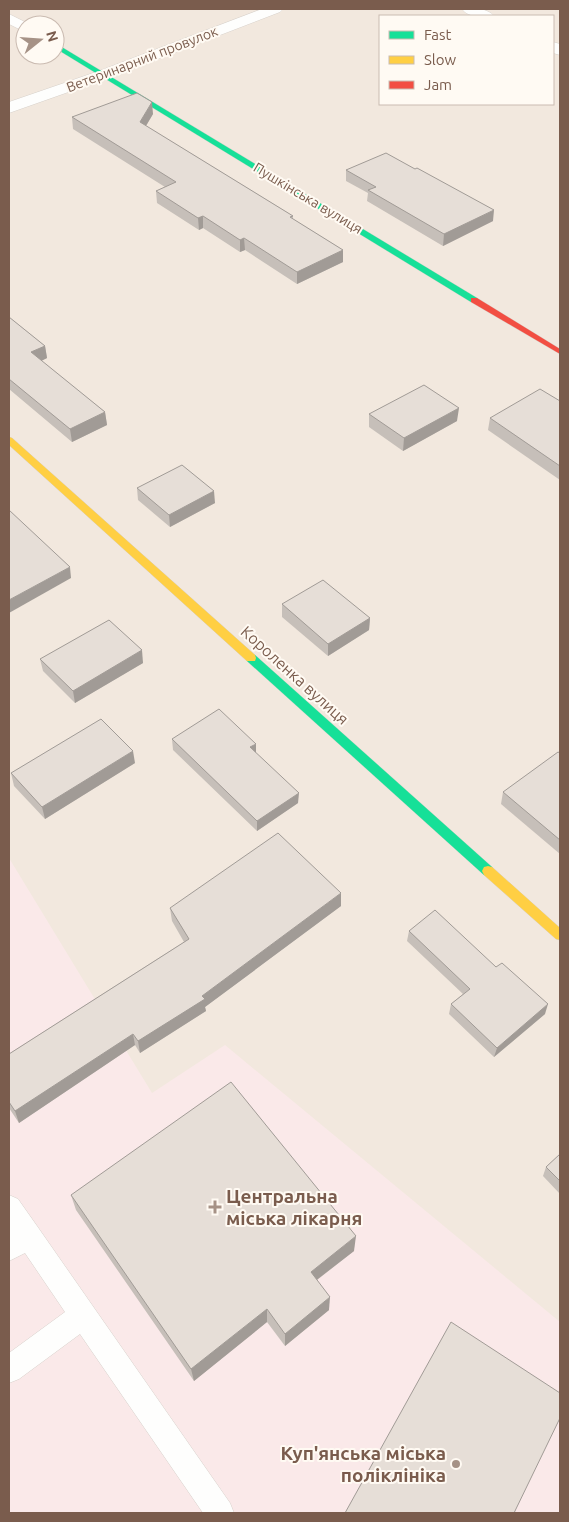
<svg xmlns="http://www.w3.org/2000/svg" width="569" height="1522" font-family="Ubuntu,sans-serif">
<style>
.residential{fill:#f2e8de;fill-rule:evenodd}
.medical{fill:#fae9e9}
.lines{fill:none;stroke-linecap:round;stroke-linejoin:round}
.lane-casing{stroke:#d7d1cb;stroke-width:1}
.street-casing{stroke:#d7d1cb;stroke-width:1}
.fast-casing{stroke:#d9d2cb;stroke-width:1}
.slow-casing{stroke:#d9d2cb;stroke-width:1}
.jam-casing{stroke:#d9d2cb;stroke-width:1}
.lane{fill:#fefefd;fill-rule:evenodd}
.street{fill:#fefefd;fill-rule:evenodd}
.fast{fill:#16e098;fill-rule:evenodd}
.slow{fill:#ffcf43;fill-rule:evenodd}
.jam{fill:#f24e42;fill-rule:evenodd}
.wall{fill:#c6bfb9}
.shaded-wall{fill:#a19b96}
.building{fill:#e6ded7;stroke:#a19b96}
.poi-dot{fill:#a69286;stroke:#fffaf3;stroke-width:2}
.labels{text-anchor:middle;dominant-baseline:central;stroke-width:4;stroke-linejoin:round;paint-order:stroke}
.far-street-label{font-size:14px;fill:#7a5c4d;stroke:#fffaf3}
.street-label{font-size:16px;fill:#7a5c4d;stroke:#fffaf3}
.near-poi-label{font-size:19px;font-weight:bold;fill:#7a5c4d;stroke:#fffaf3;text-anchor:start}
</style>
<rect width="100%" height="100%" fill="#f9f5f0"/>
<path class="residential" d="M9,9H560V1513H9ZM380,16H553V104H380ZM25,25H55V55H25Z"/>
<path class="medical" d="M9,858L152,1093L225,1045L560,1322V1513H9Z"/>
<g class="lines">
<defs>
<path id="lane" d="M9,1195L18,1199L37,1226L230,1503L234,1513H203L80,1334L19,1379L9,1383V1353L65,1312L25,1253L9,1261Z"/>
<g id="street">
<path d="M262,9H283L280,12L111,77L9,113V102L99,71Z"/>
<path d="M462,9C473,9 486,7 494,16C483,17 468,18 462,9Z"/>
<path d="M9,14L31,25H25V32L9,24Z"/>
<path d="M553,42L560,44V55L553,53Z"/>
</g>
<g id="fast">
<path d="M55,43L477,298L478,300L471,302L55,48Z"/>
<path d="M251,654L255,655L492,867L494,871L492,875L488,876L484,875L247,661L246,658Z"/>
</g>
<g id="slow">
<path d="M9,437L12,438L255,655L256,658L255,661H247L9,445Z"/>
<path d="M488,866L492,867L560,928V940L556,939L484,875L482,871L484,867Z"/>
</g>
<path id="jam" d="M471,298H477L560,349V354L471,302Z"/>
</defs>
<use href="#lane" class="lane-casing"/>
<use href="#street" class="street-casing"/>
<use href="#fast" class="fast-casing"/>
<use href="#slow" class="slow-casing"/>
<use href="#jam" class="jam-casing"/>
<use href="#lane" class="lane"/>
<use href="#street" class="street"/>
<use href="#fast" class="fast"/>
<use href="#slow" class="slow"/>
<use href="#jam" class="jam"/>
</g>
<g class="wall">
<path d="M153,114L146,126L293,216V219L343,250V262L297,284L245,250L240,252L203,228L199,230L157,203L156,191L165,187L73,129L72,117Z"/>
<path d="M346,170L493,221L443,246L367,201L368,193L346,181Z"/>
<path d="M9,317L45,346L47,358L41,361L105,412L107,425L72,442L9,389Z"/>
<path d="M560,401V480L488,430L490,418Z"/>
<path d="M369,414L457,421L403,451L369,427Z"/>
<path d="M137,488L215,503L170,527L138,500Z"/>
<path d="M282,604L370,618L369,630L328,656L282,617Z"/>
<path d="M40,659L143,663L75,703L43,671Z"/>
<path d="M172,739L256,744V753L298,803L257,831L173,750Z"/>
<path d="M560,753V854L501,804L503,792Z"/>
<path d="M135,763L45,819L14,786L11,773Z"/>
<path d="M341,906L205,1007L206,1011L140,1053L135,1045L19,1123L9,1108V1054L184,942L172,921L170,908Z"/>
<path d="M409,931L545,1014L494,1057L449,1014L451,1004L463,994L407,941Z"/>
<path d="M560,1154V1194L543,1176L546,1167Z"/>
<path d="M71,1195L354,1251L317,1280L329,1310L285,1346L267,1322L194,1381L76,1210Z"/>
</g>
<g class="shaded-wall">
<path d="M152,102L153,114L141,134L140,122Z"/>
<path d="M494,210L493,221L443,246L444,234Z"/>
<path d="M203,216V228L199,230L198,218Z"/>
<path d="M244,238L245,250L240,252V240Z"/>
<path d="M343,250V262L297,284V272Z"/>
<path d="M45,346L47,358L33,365L31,352Z"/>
<path d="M459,408L457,421L403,451L404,438Z"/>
<path d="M105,412L107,425L72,442L70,429Z"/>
<path d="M214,491L215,503L170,527L169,515Z"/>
<path d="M70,567L71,578L9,613V600Z"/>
<path d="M370,618L369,630L328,656V644Z"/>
<path d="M142,650L143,663L75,703L73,691Z"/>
<path d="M256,744V754L250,747Z"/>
<path d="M133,751L135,763L45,819L42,807Z"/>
<path d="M299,793L298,803L257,831V821Z"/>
<path d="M341,893V906L205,1007L206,1011L140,1053L138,1041L202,996Z"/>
<path d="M548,1004L545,1014L494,1057L497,1048Z"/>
<path d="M133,1034L135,1045L19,1123L15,1111Z"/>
<path d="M356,1236L354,1251L310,1285L311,1272Z"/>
<path d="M330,1297L329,1310L285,1346V1334Z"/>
<path d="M267,1309V1322L194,1381L191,1369Z"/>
</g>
<g class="building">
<path d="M137,93L152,102L140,122L293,216L290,217L343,250L297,272L244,238L240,240L203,216L198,218L156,191L176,182L72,117Z"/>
<path d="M386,153L415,169L417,168L494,210L444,234L368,190L376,187L346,170Z"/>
<path d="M9,317L45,346L31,352L105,412L70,429L9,379Z"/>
<path d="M424,385L459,408L404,438L369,414Z"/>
<path d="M540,389L560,401V466L490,418Z"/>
<path d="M182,465L214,491L169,515L137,488Z"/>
<path d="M9,510L70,567L9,600Z"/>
<path d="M323,580L370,618L328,644L282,604Z"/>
<path d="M109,620L142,650L73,691L40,659Z"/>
<path d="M219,709L256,744L250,747L299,793L257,821L172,739Z"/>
<path d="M101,719L133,751L42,807L11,773Z"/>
<path d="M558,752L560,753V840L503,792Z"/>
<path d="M278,833L341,893L202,996L205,999L138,1041L133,1034L15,1111L9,1102V1054L189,939L170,908Z"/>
<path d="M435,910L496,967L502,963L548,1004L497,1048L451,1004L470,989L409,931Z"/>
<path d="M231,1082L356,1236L311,1272L330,1297L285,1334L267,1309L191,1369L71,1195Z"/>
<path d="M560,1154V1181L546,1167Z"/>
<path d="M451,1322L560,1393V1418L514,1513H345Z"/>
</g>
<g class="poi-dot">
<path d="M212.5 1199.5h5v5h5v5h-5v5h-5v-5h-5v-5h5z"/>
<circle cx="456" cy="1464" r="5"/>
</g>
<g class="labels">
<g class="far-street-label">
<text transform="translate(142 59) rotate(-21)">Ветеринарний провулок</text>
<text transform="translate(308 198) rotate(31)">Пушкінська вулиця</text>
</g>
<g class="street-label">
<text transform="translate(295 675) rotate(42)">Короленка вулиця</text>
</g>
<g class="near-poi-label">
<text x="226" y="1196">Центральна<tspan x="226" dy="22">міська лікарня</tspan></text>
<text x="446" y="1453" text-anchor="end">Куп'янська міська<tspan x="446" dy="22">поліклініка</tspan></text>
</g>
</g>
<rect width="569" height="1522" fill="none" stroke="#7a5c4d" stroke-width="20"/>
<rect x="379" y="15" width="175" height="90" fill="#fffaf3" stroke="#cabbb1"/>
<rect x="389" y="31" width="25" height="8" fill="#16e098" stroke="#cabbb1"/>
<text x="424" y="40" font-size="15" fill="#7a5c4d">Fast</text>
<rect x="389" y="56" width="25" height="8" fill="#ffcf43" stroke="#cabbb1"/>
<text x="424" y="65" font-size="15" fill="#7a5c4d">Slow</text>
<rect x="389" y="81" width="25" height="8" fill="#f24e42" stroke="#cabbb1"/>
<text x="424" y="90" font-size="15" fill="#7a5c4d">Jam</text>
<g transform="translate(40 40) rotate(73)"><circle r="24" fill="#fffaf3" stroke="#cabbb1"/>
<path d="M0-4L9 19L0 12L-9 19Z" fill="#a69286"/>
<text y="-8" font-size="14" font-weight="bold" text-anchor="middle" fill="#7a5c4d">N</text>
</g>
</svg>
